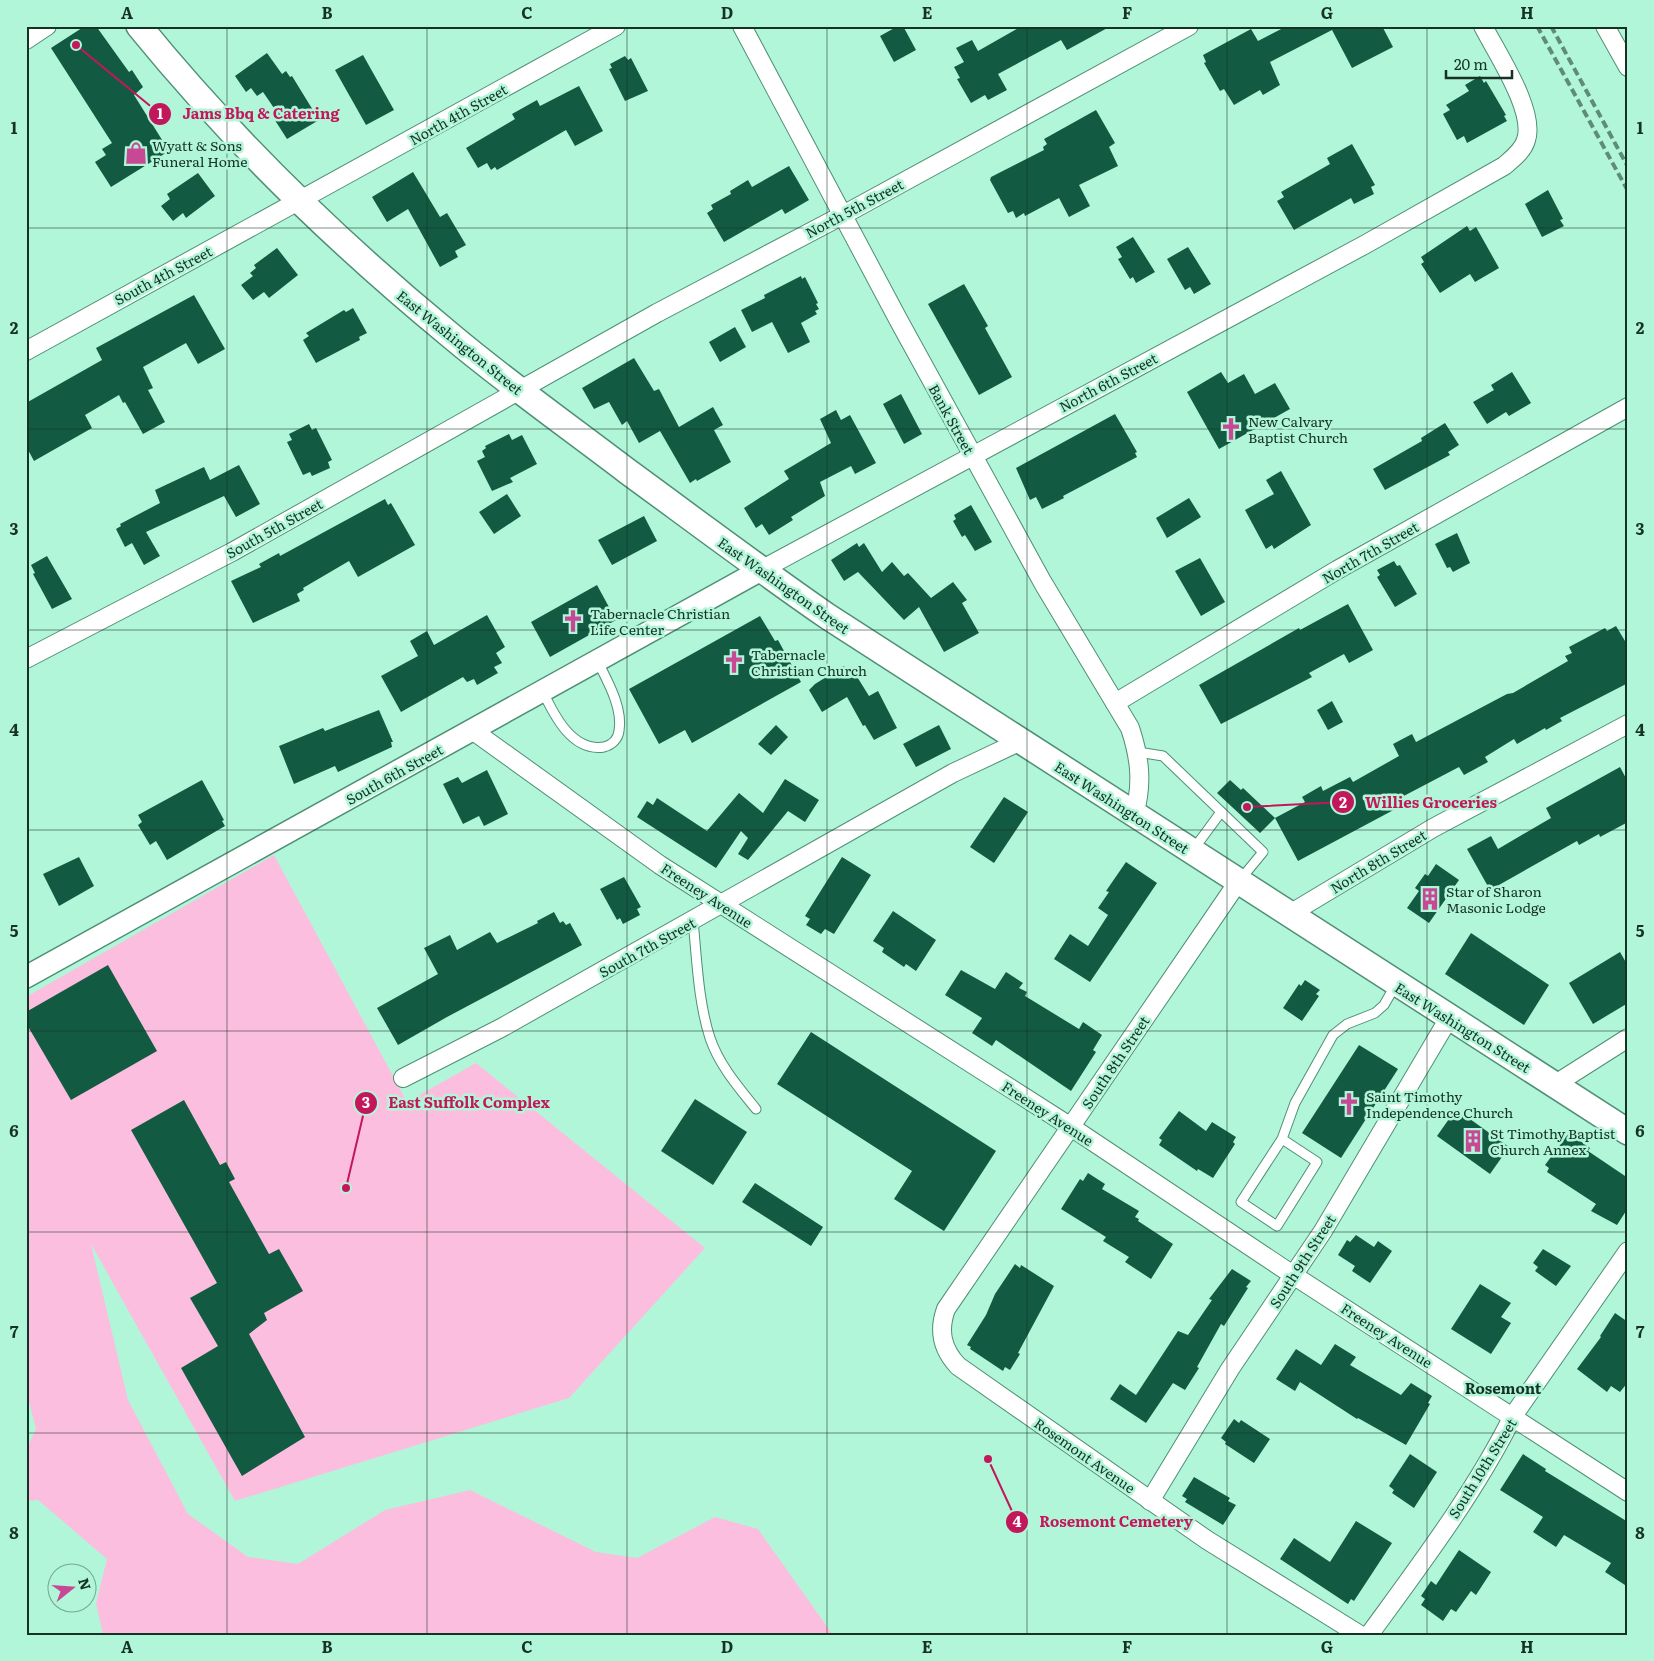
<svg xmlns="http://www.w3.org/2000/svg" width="1654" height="1661" font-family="Literata,serif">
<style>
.green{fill:#fcbede}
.building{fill:#135a43}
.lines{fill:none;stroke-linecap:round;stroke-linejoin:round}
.service-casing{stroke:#4e8f76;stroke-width:11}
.minor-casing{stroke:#4e8f76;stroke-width:20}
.tertiary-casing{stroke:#4e8f76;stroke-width:24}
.secondary-casing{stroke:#4e8f76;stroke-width:28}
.service{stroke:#fff;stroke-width:9}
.minor{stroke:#fff;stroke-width:18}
.tertiary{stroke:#fff;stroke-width:21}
.secondary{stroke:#fff;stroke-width:25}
.rail{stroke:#5e8c79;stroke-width:4;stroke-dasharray:8 4;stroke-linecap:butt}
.grid{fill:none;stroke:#163227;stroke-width:1;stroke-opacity:0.55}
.labels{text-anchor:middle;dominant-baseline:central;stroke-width:5;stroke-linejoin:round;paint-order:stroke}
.street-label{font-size:14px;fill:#163227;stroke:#b2f6d9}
.poi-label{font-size:14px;fill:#163227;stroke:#b2f6d9;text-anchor:start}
.neighbourhood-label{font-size:15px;font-weight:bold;fill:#163227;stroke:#b2f6d9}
.leader{fill:none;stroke:#c2185b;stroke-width:2}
.callout-dot{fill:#c2185b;stroke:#b2f6d9;stroke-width:2}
.mark-label{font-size:15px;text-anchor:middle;font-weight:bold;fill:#fff}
.callout-label{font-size:15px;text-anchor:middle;font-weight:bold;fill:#c2185b;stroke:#b2f6d9;stroke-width:5;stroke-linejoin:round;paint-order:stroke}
.neatline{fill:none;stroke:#163227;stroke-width:2}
.grid-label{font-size:16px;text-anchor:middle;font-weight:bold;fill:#163227}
</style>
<rect width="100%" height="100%" fill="#b2f6d9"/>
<path class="green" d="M274,855L407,1102L476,1063L705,1248L569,1398L235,1501L91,1244L128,1400L188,1514L248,1557L298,1564L385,1510L470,1490L596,1552L637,1558L715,1517L758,1529L833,1635H103L96,1603L107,1559L38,1500L26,1501V1450L36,1429L26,1390V1133L30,1136L26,1129V997Z"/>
<g class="building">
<path d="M85,26H96L129,72L132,70L143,87L134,95L169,151L111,187L95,162L106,155L102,149L112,143L51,48Z"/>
<path d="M898,26H903L916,50L894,62L880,36Z"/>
<path d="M1022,26H1111L1067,50L1061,40L998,74L1007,90L988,100L985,95L971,103L957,79L960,78L954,67L964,62L956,48L972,40L978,51Z"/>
<path d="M1287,26H1382L1393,47L1352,68L1332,30L1270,62L1280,85L1263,95L1260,90L1234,105L1224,89L1220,91L1204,63L1206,62L1203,55L1251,29L1258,41Z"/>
<path d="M267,53L282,74L286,71L290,77L292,76L319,120L287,139L271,114L276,111L263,92L257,96L251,88L246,92L235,76Z"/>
<path d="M363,55L394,110L366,125L335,70Z"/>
<path d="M625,56L628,60L631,58L648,91L625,101L609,69L612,68L610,64Z"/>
<path d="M1480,76L1484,83L1486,81L1506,115L1504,116L1507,121L1467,143L1464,136L1457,140L1443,114L1450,110L1446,105L1469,91L1465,85Z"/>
<path d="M579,86L603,131L575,146L566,130L497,170L495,167L491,170L487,163L478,168L466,148L515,119L512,114L537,100L540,106Z"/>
<path d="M1096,110L1115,143L1109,147L1118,166L1079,185L1090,206L1069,217L1059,198L1025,216L1024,213L1016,218L1013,211L1008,213L990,180L991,177L1044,150L1043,147L1047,144L1044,139Z"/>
<path d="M1352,144L1375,185L1371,187L1374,194L1354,204L1351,198L1294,230L1277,201L1284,197L1281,192L1330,164L1327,158Z"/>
<path d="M789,166L809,200L785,214L782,209L724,242L707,213L713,209L711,205L731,194L730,191L748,180L752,187Z"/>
<path d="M413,172L440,217L447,213L466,245L455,251L458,257L440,267L408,209L387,222L372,197Z"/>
<path d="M198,173L215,196L186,218L183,213L173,221L161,206L170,199L167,194Z"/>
<path d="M1548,190L1563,219L1560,220L1564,226L1542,237L1525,204Z"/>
<path d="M1467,226L1470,231L1476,227L1499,268L1475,282L1470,274L1440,293L1421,264L1424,262L1421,257Z"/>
<path d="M1133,237L1155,272L1136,283L1133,277L1130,279L1118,259L1122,257L1116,247Z"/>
<path d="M1188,247L1211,284L1194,294L1190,287L1185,290L1167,259Z"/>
<path d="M277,248L298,275L269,298L264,292L253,300L241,285L253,276L250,273L256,268L254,265Z"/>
<path d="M801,276L802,279L805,277L818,303L816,304L819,309L815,311L817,314L801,323L810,342L788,353L772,322L752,332L741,310L765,298L764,295Z"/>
<path d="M964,284L988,326L985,328L1012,377L979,395L928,304Z"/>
<path d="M194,295L225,349L198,364L186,343L143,367L153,388L148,390L165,422L143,434L125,402L123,403L119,395L85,415L92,428L34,461L26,446V403L102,360L96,348Z"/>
<path d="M353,308L367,333L359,337L360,340L316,363L303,340L309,336L306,333L344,310L346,312Z"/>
<path d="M735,327L746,347L720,362L709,342Z"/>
<path d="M634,358L654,391L659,389L679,427L713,407L723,425L714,430L731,462L697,481L696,479L690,483L660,431L639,443L627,421L622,425L609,402L594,409L582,388Z"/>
<path d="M1221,372L1228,383L1244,374L1255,394L1275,383L1290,409L1219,449L1187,392Z"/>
<path d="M1512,372L1531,403L1509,416L1506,412L1487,424L1473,402L1494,390L1491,385Z"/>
<path d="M901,394L922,434L904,444L883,404Z"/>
<path d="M836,410L841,420L850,415L876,463L855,474L851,466L820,482L825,496L791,517L793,520L769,535L762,524L756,528L744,508L789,479L784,471L831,443L820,419Z"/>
<path d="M1115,414L1137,452L1135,453L1137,457L1063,496L1064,498L1042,509L1036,497L1030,500L1016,468Z"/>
<path d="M1445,423L1459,445L1448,452L1450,455L1385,490L1373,469L1422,441L1421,438Z"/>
<path d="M309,424L312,430L316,428L332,460L328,462L330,468L312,476L310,472L303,475L287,442L292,440L289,434Z"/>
<path d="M509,434L512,440L522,435L537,464L510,478L513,482L492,491L477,461L485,457L482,451L486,448L485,446Z"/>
<path d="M239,465L260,504L236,517L224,496L146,532L160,556L144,565L132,543L125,547L116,529L121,526L120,524L160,503L155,490L204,467L210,480Z"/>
<path d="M1281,471L1311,525L1274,549L1272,545L1266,549L1245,510L1274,494L1266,480Z"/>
<path d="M507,494L521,516L494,534L479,512Z"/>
<path d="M1189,498L1201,517L1167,538L1156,518Z"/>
<path d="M385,499L388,505L391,503L415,545L358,577L349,561L303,588L304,590L297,594L300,601L253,623L231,581L261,567L259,564L279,553L280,556Z"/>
<path d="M971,505L992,542L975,551L965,535L962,537L953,521L956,519L954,515Z"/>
<path d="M644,516L657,541L612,565L598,540Z"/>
<path d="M1457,533L1470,563L1453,572L1450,567L1447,568L1435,544Z"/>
<path d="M857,543L859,547L864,543L882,572L892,562L904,576L908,573L931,598L953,582L967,600L962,603L979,633L944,652L919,607L904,620L858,572L844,581L831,560Z"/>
<path d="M47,556L72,599L52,609L33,574L35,573L31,565Z"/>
<path d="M1200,558L1225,602L1201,616L1175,571Z"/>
<path d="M1394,561L1397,566L1400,565L1417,594L1395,607L1377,577L1380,575L1377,570Z"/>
<path d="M597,585L616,620L550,657L531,622Z"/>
<path d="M1348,604L1373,650L1349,663L1344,654L1309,673L1312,677L1221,724L1199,685L1299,628L1300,630Z"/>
<path d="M487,615L505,647L496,653L502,663L494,667L498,673L477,685L474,679L467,682L463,677L401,712L381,676L418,656L410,641L427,631L434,645Z"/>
<path d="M760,616L775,641L778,640L801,682L692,743L685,730L659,744L629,689Z"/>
<path d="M1616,626L1628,646V683L1560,718L1562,721L1546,730L1545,728L1517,744L1514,739L1485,757L1488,762L1464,775L1459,767L1398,799L1401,806L1298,861L1275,818L1305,802L1302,797L1321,786L1323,791L1350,777L1353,782L1399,756L1393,744L1412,734L1416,742L1507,694L1513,693L1568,661L1565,656L1572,653L1569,647L1605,628L1607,631Z"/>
<path d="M844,666L846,670L851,667L869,696L878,691L897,728L874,740L865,725L863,726L847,697L822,712L809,690L815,684Z"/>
<path d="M1332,701L1343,722L1328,730L1317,710Z"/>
<path d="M379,710L393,742H391L392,747L338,772L335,766L294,784L279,746L323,728L325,731Z"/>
<path d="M776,725L788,737L771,755L758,744Z"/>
<path d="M939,725L951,749L916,767L903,744Z"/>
<path d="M1620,767L1628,782V822L1600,837L1599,834L1579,845L1577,841L1490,890L1467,849L1491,836L1498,849L1551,818L1546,808Z"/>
<path d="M487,770L508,814L484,826L479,816L463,824L443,784L458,777L462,783Z"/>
<path d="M785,779L819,800L805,822L788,811L748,860L738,854L748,838L741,831L716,868L637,817L647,801L653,805L657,798L707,831L739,793L763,813Z"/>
<path d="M202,780L224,820L222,821L225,826L167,860L156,841L150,845L138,825L142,822L138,815Z"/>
<path d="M1230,780L1241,790L1243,788L1275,818L1260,833L1217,793Z"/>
<path d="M1004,797L1028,812L994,863L970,847Z"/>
<path d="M79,857L94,886L59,906L43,874Z"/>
<path d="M842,857L871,875L834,934L825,929L821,934L806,925L810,919L805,916Z"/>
<path d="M1126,862L1157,883L1090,982L1054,959L1070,934L1088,946L1108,915L1098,908L1109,892L1106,891Z"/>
<path d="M1436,864L1459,880L1429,923L1407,908L1419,891L1415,888L1425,874L1428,876Z"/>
<path d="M624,877L641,907L637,909L640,915L623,924L620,918L617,920L600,889Z"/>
<path d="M893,911L936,940L916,971L906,964L904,967L882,952L884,948L873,941Z"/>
<path d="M554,912L560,923L563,921L566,925L570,923L582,945L447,1017L398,1045L377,1008L438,974L424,948L450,935L457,950L490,932L497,943L538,923L537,921Z"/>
<path d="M1471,933L1549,985L1524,1025L1445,974Z"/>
<path d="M1620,952L1628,966V1003L1593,1024L1569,983Z"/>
<path d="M108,965L157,1051L71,1100L26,1023V1012Z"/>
<path d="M961,970L995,989L1006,972L1023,983L1019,988L1027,992L1025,996L1079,1029L1083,1022L1102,1035L1093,1050L1096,1052L1071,1091L996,1040L992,1046L972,1033L982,1018L945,995Z"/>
<path d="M1305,980L1320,990L1316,994L1319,996L1302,1021L1283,1008L1299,984L1301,986Z"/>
<path d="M811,1032L996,1151L944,1231L894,1199L912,1171L777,1084Z"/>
<path d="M1359,1045L1398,1069L1341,1158L1302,1133Z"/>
<path d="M695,1099L747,1132L713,1185L661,1151Z"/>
<path d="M184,1100L220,1165L226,1162L235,1179L229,1182L269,1254L279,1249L303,1291L264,1313L267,1320L249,1334L305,1437L242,1476L181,1368L218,1346L190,1298L217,1283L131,1130Z"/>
<path d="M1456,1109L1509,1147L1490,1174L1437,1136Z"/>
<path d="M1179,1111L1206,1131L1212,1122L1236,1137L1233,1142L1235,1144L1213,1178L1198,1169L1197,1171L1159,1145L1162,1140L1159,1138Z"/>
<path d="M1569,1133L1590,1148L1588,1151L1628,1178V1208L1617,1225L1591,1211L1596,1204L1547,1172L1549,1168L1545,1165Z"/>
<path d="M1088,1173L1105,1184L1102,1189L1139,1211L1135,1217L1139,1219L1138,1221L1173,1244L1151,1279L1125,1262L1129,1257L1103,1241L1106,1237L1061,1209L1080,1179L1083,1181Z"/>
<path d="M755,1183L823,1227L811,1246L742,1202Z"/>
<path d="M1356,1235L1374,1247L1378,1241L1392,1251L1370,1283L1352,1271L1355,1266L1338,1255L1347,1240L1350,1242Z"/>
<path d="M1543,1249L1571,1266L1556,1286L1535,1271L1538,1267L1533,1263Z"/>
<path d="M1015,1264L1020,1268L1021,1265L1054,1286L1018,1353L1020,1354L1010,1370L1005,1367L1003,1371L970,1349L971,1347L967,1345L986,1315L995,1294Z"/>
<path d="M1232,1269L1251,1281L1246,1287L1248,1288L1224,1326L1221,1324L1197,1367L1199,1368L1185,1390L1173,1383L1146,1423L1110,1399L1120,1384L1136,1395L1178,1331L1188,1335L1212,1300L1209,1299Z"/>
<path d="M1480,1284L1511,1303L1501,1317L1511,1323L1491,1354L1451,1329Z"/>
<path d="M1615,1313L1628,1322V1382L1620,1392L1611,1386L1607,1392L1577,1369L1601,1337L1600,1336Z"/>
<path d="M1335,1344L1356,1357L1350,1365L1401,1395L1411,1383L1432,1396L1428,1403L1430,1404L1406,1445L1358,1418L1357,1419L1300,1382L1295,1391L1276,1379L1296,1349L1321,1365Z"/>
<path d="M1234,1419L1239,1423L1241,1420L1270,1439L1254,1463L1225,1444L1226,1442L1221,1438Z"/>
<path d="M1410,1454L1437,1472L1414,1508L1392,1493L1394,1490L1389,1486Z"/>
<path d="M1523,1454L1546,1469L1545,1471L1628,1522V1587L1605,1572L1611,1563L1564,1535L1556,1547L1533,1532L1543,1517L1500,1490Z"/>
<path d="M1194,1477L1230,1498L1228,1501L1236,1505L1223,1525L1185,1502L1187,1499L1182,1496Z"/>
<path d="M1356,1521L1392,1543L1354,1601L1351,1599L1348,1604L1280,1559L1294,1538L1330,1562Z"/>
<path d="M1459,1550L1491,1572L1476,1595L1471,1591L1456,1612L1451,1609L1443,1621L1421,1605L1425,1599L1421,1596L1431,1581L1436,1585Z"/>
</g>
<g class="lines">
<defs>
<g id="service">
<path d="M543,692C554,715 572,752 604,747C612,745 618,739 619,731C623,708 608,682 598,662"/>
<path d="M1138,752L1163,756L1263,852L1240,880"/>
<path d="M1193,850L1221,812"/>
<path d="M693,921C697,959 698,1001 710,1038C719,1065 739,1088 756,1109"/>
<path d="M1282,1139L1317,1162L1277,1226L1241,1202L1282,1139L1295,1103L1333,1035L1347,1024L1375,1013L1384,1005L1396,984"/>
</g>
<g id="minor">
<path d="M742,26L899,321L1043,583L1130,728C1140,758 1143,784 1134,815"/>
<path d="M1605,26L1628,67"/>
<path d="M26,40L47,26"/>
<path d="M26,351L616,26"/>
<path d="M761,570L1366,244L1504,166C1512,159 1523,151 1526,140C1536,111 1496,52 1483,26"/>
<path d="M26,659L232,552L657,313L843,215L1189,26"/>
<path d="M1115,703L1337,570L1628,407"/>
<path d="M472,730L660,865L1071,1127L1293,1275L1628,1492"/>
<path d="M1238,882L946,1309C938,1331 942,1349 958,1366L1207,1540L1360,1635"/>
<path d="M1288,915L1433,828L1628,724"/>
<path d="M403,1078L501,1028L953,773L1021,741"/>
<path d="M1554,1085L1628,1038"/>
<path d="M1150,1501L1230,1369L1323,1231L1449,1018"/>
<path d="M1369,1635C1420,1565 1474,1494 1513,1416L1628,1251"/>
</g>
<path id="tertiary" d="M26,977L761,570"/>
<path id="secondary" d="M139,26C231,139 337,242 450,335C507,383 568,426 627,471C694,520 759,569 827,616L1628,1132"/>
</defs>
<use href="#service" class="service-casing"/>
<use href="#minor" class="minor-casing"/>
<use href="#tertiary" class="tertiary-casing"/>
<use href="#secondary" class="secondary-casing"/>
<use href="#service" class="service"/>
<use href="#minor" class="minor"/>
<use href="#tertiary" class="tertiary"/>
<use href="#secondary" class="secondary"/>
<g class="rail">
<path d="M1537,26L1628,191"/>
<path d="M1551,26L1628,167"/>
</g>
</g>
<path class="grid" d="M227,26V1635M427,26V1635M627,26V1635M827,26V1635M1027,26V1635M1227,26V1635M1427,26V1635M26,228H1628M26,429H1628M26,630H1628M26,830H1628M26,1031H1628M26,1232H1628M26,1433H1628"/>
<defs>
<symbol id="shop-bare" viewBox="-9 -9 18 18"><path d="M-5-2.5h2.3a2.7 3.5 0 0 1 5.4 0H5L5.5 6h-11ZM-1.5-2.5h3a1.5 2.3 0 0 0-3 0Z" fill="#c74996" stroke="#b2f6d9" stroke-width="2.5" paint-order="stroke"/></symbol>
<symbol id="church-bare" viewBox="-9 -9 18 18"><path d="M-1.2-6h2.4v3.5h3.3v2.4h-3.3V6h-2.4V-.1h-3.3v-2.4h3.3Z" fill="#c74996" stroke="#b2f6d9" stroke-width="2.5" paint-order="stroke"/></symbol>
<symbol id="building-bare" viewBox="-9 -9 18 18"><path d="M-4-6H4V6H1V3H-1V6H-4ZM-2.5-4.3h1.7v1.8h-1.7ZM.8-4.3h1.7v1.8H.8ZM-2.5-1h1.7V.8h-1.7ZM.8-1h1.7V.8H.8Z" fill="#c74996" stroke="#b2f6d9" stroke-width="2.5" paint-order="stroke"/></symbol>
</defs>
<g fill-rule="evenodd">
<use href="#shop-bare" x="120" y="137" width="32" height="32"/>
<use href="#church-bare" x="1215" y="413" width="32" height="32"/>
<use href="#church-bare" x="557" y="605" width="32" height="32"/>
<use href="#church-bare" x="718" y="646" width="32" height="32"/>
<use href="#building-bare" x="1414" y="883" width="32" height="32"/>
<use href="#church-bare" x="1333" y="1088" width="32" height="32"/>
<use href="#building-bare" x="1457" y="1125" width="32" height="32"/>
</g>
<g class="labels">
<g class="street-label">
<text transform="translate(458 114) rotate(-29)">North 4th Street</text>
<text transform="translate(854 208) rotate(-28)">North 5th Street</text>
<text transform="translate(163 275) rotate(-28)">South 4th Street</text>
<text transform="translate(460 342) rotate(39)">East Washington Street</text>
<text transform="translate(1108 382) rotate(-28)">North 6th Street</text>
<text transform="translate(952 419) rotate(61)">Bank Street</text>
<text transform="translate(274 528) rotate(-29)">South 5th Street</text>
<text transform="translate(1370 552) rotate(-30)">North 7th Street</text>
<text transform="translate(784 585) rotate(35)">East Washington Street</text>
<text transform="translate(394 774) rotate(-29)">South 6th Street</text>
<text transform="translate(1122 807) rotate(33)">East Washington Street</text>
<text transform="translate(1378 861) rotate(-31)">North 8th Street</text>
<text transform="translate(707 895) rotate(33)">Freeney Avenue</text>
<text transform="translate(647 947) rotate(-29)">South 7th Street</text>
<text transform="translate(1463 1027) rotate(32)">East Washington Street</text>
<text transform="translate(1115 1062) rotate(-56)">South 8th Street</text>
<text transform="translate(1048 1113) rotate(33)">Freeney Avenue</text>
<text transform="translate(1302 1261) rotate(-57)">South 9th Street</text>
<text transform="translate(1387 1335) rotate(33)">Freeney Avenue</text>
<text transform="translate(1085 1455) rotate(35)">Rosemont Avenue</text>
<text transform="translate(1482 1468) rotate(-58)">South 10th Street</text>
</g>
<g class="poi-label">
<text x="152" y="145">Wyatt &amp; Sons<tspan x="152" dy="16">Funeral Home</tspan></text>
<text x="1248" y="421">New Calvary<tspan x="1248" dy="16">Baptist Church</tspan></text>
<text x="590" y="613">Tabernacle Christian<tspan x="590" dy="16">Life Center</tspan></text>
<text x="751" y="654">Tabernacle<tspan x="751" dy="16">Christian Church</tspan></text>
<text x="1446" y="891">Star of Sharon<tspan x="1446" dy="16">Masonic Lodge</tspan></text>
<text x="1366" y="1096">Saint Timothy<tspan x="1366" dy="16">Independence Church</tspan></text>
<text x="1490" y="1133">St Timothy Baptist<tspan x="1490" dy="16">Church Annex</tspan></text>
</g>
<g class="neighbourhood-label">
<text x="1503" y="1387">Rosemont</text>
</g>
</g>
<path class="leader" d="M76 45L160 114M1247 807L1343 802M346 1188L366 1103M988 1459L1017 1522"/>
<g class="callout-dot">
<circle cx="76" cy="45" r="5"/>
<circle cx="1247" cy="807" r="5"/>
<circle cx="346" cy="1188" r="5"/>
<circle cx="988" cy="1459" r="5"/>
<circle cx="160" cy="114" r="12"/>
<circle cx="1343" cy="802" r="12"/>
<circle cx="366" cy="1103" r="12"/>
<circle cx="1017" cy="1522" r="12"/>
</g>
<g class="mark-label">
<text x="160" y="119">1</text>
<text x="1343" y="808">2</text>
<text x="366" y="1108">3</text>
<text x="1017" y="1527">4</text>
</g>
<g class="callout-label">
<text x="261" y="119">Jams Bbq &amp; Catering</text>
<text x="1431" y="808">Willies Groceries</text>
<text x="469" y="1108">East Suffolk Complex</text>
<text x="1116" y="1527">Rosemont Cemetery</text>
</g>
<rect width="1654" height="1661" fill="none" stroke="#b2f6d9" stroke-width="55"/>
<g transform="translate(72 1588) rotate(73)"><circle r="24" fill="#b2f6d9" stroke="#74a892"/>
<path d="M0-4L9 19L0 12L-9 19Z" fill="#c74996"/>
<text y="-8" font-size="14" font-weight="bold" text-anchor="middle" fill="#163227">N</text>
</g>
<path d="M1446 70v8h66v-8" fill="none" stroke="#163227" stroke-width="2.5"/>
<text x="1454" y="70" font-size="15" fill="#163227" stroke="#b2f6d9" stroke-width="4" paint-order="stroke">20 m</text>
<rect x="28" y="28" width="1598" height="1606" class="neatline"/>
<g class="grid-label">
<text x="127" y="19">A</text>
<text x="327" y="19">B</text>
<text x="527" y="19">C</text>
<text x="727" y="19">D</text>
<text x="927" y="19">E</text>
<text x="1127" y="19">F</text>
<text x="1327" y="19">G</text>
<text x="1527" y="19">H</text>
<text x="14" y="134">1</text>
<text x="1640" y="134">1</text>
<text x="14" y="334">2</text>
<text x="1640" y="334">2</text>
<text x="14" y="535">3</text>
<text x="1640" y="535">3</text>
<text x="14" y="736">4</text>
<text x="1640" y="736">4</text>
<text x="14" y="937">5</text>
<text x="1640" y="937">5</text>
<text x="14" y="1137">6</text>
<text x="1640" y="1137">6</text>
<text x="14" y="1338">7</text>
<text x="1640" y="1338">7</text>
<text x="14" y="1539">8</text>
<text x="1640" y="1539">8</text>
<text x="127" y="1653">A</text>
<text x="327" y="1653">B</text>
<text x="527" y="1653">C</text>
<text x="727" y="1653">D</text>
<text x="927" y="1653">E</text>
<text x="1127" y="1653">F</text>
<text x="1327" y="1653">G</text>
<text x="1527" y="1653">H</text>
</g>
</svg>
